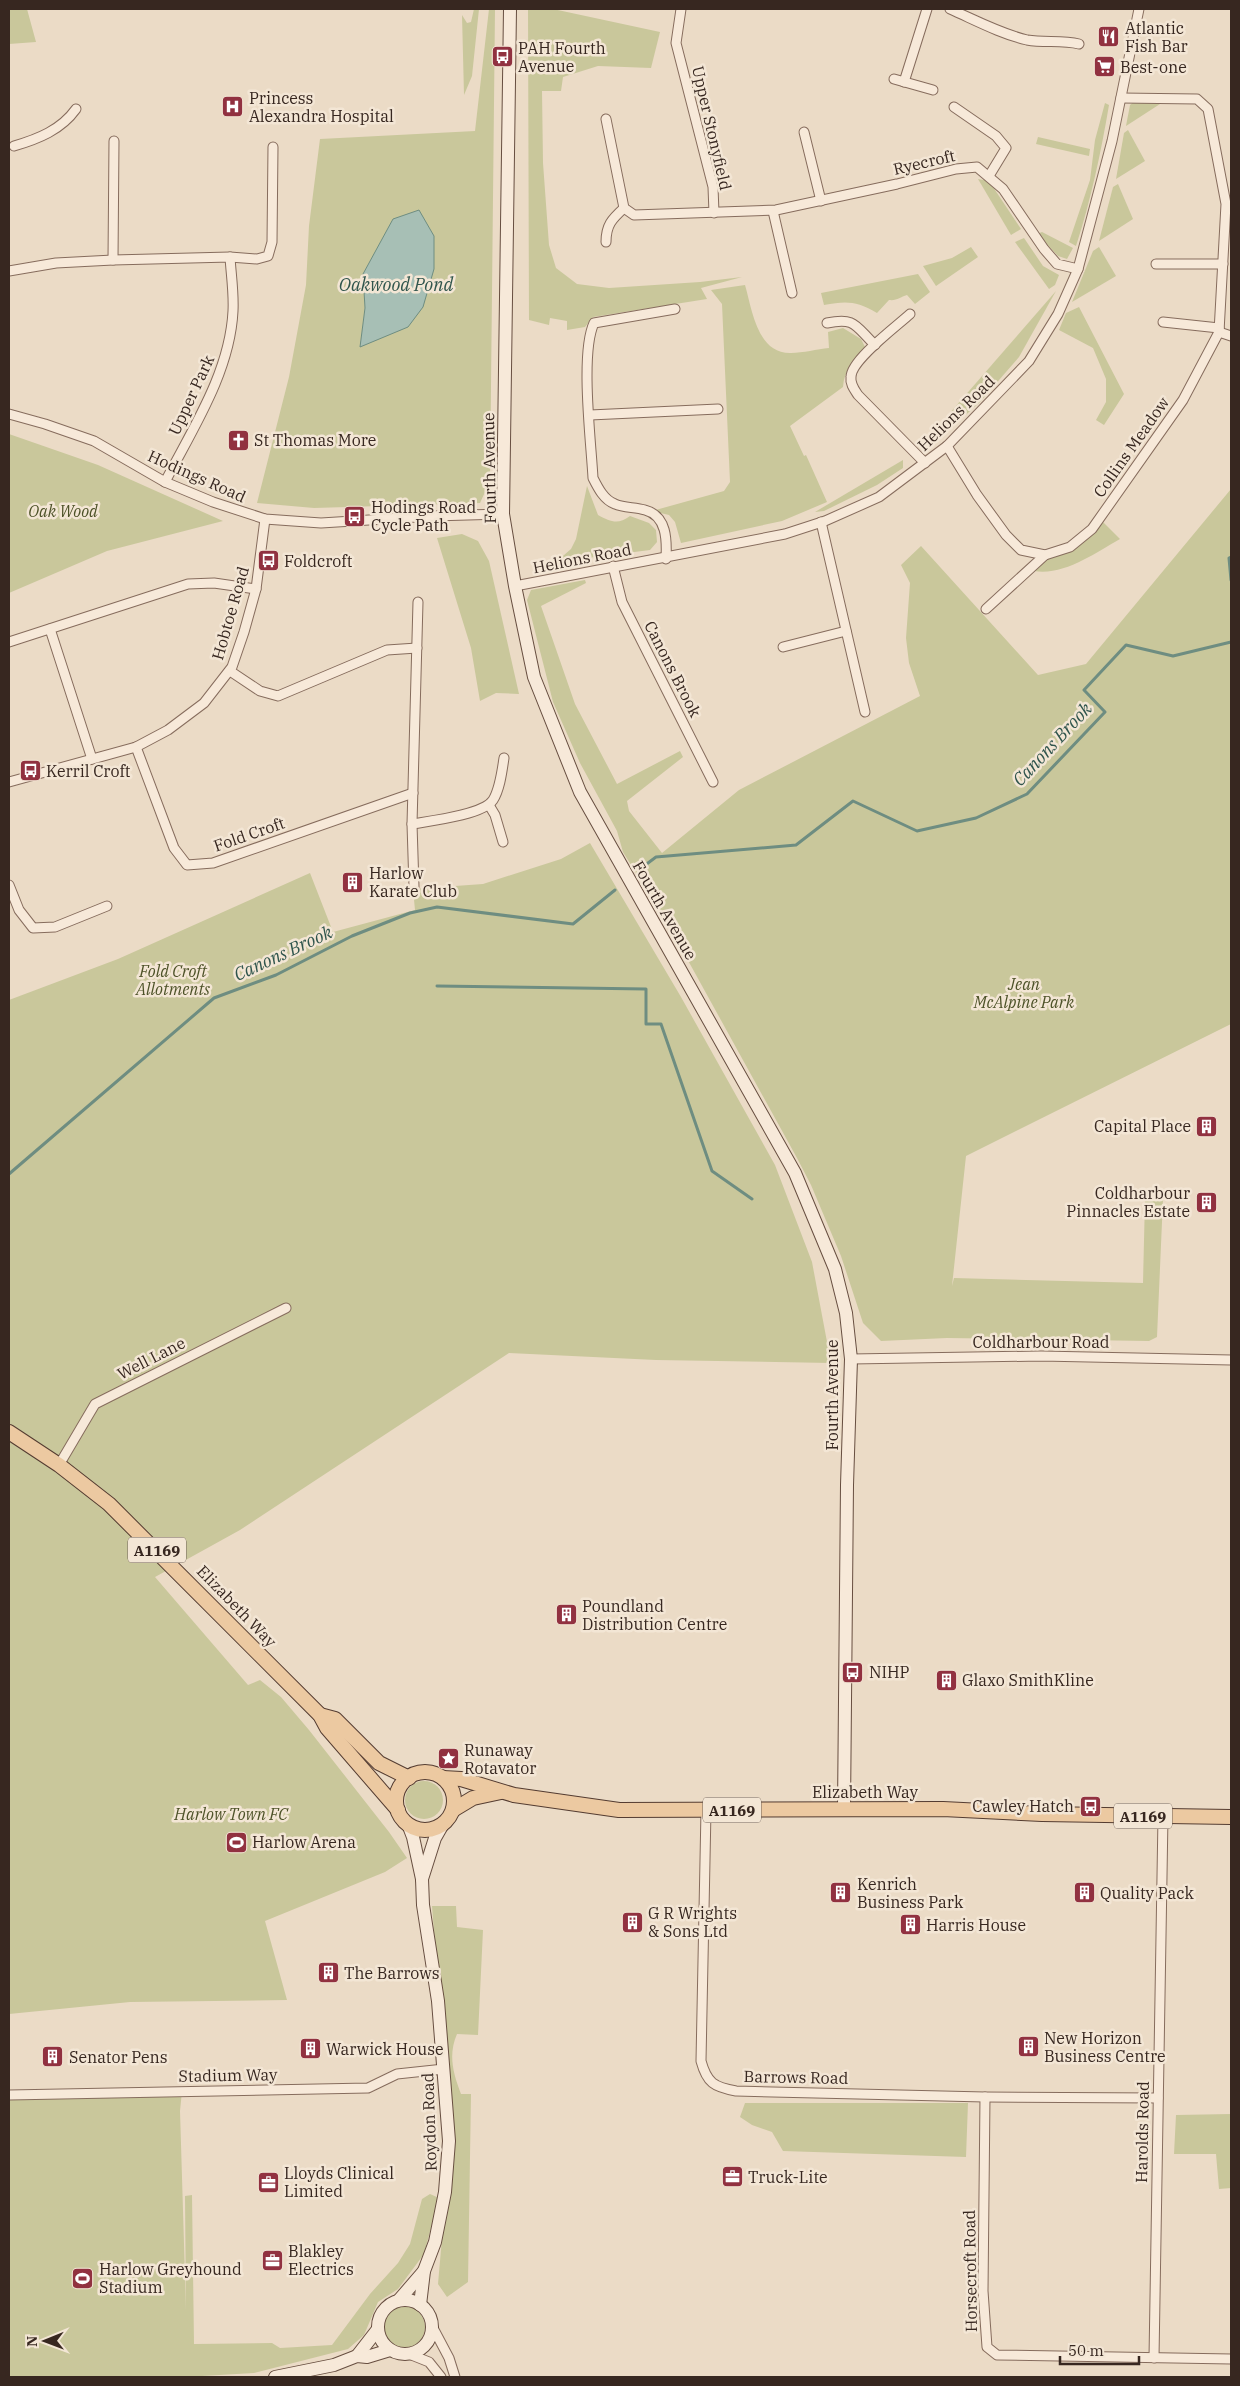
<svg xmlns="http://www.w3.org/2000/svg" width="1240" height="2386" font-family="'IBM Plex Serif',serif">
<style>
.green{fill:#c9c79b;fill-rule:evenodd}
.water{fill:#a7bfb5;stroke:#6e8d81}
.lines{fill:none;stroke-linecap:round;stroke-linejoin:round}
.stream{stroke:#6e8d81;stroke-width:3}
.street-casing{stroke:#866c5d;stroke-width:11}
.secondary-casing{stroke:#674e40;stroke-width:14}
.primary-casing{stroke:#543c31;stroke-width:16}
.street{stroke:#f7e9d9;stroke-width:9}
.secondary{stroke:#f7e9d9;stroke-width:12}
.primary{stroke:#ecc9a1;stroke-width:14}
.labels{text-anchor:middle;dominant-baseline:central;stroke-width:5;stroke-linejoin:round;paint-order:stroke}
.shield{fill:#f3e6d5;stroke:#6f6056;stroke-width:1}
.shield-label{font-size:15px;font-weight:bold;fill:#372720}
.poi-label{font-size:16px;fill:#372720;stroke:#f3e6d5;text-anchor:start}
.street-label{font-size:16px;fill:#372720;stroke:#f3e6d5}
.park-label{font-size:16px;font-style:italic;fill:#4d5228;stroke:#f3e6d5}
.water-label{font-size:18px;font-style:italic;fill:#30554d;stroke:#f3e6d5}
</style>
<rect width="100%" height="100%" fill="#ebdbc6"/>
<g class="green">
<path d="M9,9H27L36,42L9,44Z"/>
<path d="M474,9H479L472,76L464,95L462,15L467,23L471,22Z"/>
<path d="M489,9H495L490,481L480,503L314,508L257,503L289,377L306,285L309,226L320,139L475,131ZM376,253L360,346L365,308L363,274Z"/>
<path d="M528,9H553L660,32L651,68L598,66L563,77L561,91H542L543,163L549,245L556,268L577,284L609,288L700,282L742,277L701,288L707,299L593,317L585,327L567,330V321L550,318L549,325L529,320Z"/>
<path d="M1136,100L1160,104L1126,126L1130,105Z"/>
<path d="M1105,103L1109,105C1101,152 1091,200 1076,246L1069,242L1090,180L1095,140Z"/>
<path d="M1128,130L1145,161L1116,179L1124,133Z"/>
<path d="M1038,137L1090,149L1089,156L1036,144Z"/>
<path d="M978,179L989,181L1021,229L1011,235Z"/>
<path d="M1118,184L1133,219L1099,241L1113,187Z"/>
<path d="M1042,232L1073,248L1067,259L1058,256L1037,234Z"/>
<path d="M1024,238L1043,266L1059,275L1055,285L1049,289L1015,242Z"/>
<path d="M971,247L978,257L936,286L923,266L952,258Z"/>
<path d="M1099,247L1116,276L1072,302L1093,251Z"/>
<path d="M918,274L930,292L915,304L907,295C900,297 897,301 889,300L877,313C856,301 847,301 824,305L821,293Z"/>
<path d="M745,285C752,309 757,354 791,353C803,353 817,349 829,348L828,332L843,328L861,339L866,349C854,361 844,370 843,387L790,426L804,456L806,455L827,502L782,521L681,543L675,522L669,515L652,511L724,491L730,482L722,304L711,290Z"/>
<path d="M1056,291L1019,357L979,403L940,438L922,445Z"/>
<path d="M1079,307L1124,394L1104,425L1096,420L1106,402V379L1093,348L1059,330L1066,313Z"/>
<path d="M9,434L98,465L223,521L107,551L9,593Z"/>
<path d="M903,460V468L877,485L824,511L815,512Z"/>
<path d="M587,486L598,515C611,522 618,525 630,516L649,523L656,530L657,542L650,550L556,562L571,549L576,539Z"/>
<path d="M1231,489V1024L966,1156L952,1286L954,1278L1143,1283L1145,1199H1163L1157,1337L1149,1341L947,1338L881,1341L863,1323L841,1256L811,1185L797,1158L669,926L623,852L617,831L580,763L553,702L527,600L531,590L585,580L586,583L541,606L575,704L617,784L680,751L683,757L627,801L629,811L662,853L739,790L920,696L909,663L906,638L910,583L901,565L921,546L1038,675L1086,664Z"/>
<path d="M1103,522L1120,539C1095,553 1064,576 1034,571L1047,556L1094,531Z"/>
<path d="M462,534L478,541L489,561L519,694L496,693L480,701L471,648L437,538Z"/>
<path d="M590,843L681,997L775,1165L812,1262L831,1363L656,1360L509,1353L240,1530L155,1577L248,1685L260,1680L281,1697L309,1730L389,1832L407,1858L385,1872L265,1921L287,2000L130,2002L9,2014V1000L118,959L310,873L333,932L415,910L413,889L483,884L561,859Z"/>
<circle cx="424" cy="1800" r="19"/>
<path d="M432,1906H456L457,1927L483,1930L478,2035L457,2034C448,2055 453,2073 461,2094H471L468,2282L447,2297L438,2284L442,2238L453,2175Z"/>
<path d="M182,2091L180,2111L186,2310L185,2196L192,2195L194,2344L272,2343L280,2348L332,2345L370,2294L398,2263L410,2244L422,2199L430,2194L439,2198L424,2254L398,2289L378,2302L364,2335L348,2349L254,2373L185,2377H9V2095Z"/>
<path d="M745,2103H968L966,2157L783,2151L772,2132L752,2125L740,2117Z"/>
<path d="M1231,2114V2188L1219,2189L1216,2154H1174L1176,2115Z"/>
<circle cx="404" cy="2327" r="21"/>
</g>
<path class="water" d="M419,210L434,236V269L423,307L408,327L360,347L365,308L363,274L393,219Z"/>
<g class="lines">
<g class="stream">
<path d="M1231,557L1229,558L1231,580"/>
<path d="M644,866L656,857L796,845L853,801L917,831L976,818L1027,794L1105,712L1084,690L1126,645L1173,656L1231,642"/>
<path d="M437,986L646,989V1024H661L712,1171L752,1199"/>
<path d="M9,1174L214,998L276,975L352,936L410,913L437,907L573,924L615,890"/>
</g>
<defs>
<g id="street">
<path d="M681,9L676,43L713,187L714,213"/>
<path d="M950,9C975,20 1001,34 1027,40C1044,43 1062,40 1079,44"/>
<path d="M894,79L933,90"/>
<path d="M904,82L927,9"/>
<path d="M954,107L996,136L1006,148L989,176"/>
<path d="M606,119L624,208L634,215L776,210L897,184L956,169L977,167L1003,189L1044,249L1057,264L1078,269"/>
<path d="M804,132L821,201"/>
<path d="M14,146C38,139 61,130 76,109"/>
<path d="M773,211L792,293"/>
<path d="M606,242C606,225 612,219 624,208"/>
<path d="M113,260L114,141"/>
<path d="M1156,264H1223"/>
<path d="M9,271L56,263L113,260L230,257L257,259L268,256L272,242L273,147"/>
<path d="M910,314C897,326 851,360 851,377C850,384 854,389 858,395L925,463"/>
<path d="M1163,322L1219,328"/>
<path d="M827,323C856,317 855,326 875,345"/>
<path d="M1219,332L1231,336"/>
<path d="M9,414L45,424L94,441L165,482L213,502L265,519L321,523L433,516L503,514"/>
<path d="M590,415L718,409"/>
<path d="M947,446L977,495L1006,535L1021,550L1045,555L1070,547L1092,529L1183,400L1219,332L1226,204L1208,109L1197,99L1121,98"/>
<path d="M165,482C193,428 230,372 233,311C234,293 231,274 230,257"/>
<path d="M821,522L865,712"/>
<path d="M666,559C667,540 667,516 645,510C635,507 624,508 615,504C604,500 598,488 593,478C591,441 580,353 594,323L675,309"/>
<path d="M613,566L622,602L713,782"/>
<path d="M515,586L785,534L825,521L879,497L947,446L1029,361L1058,314L1078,269L1112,141L1139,9"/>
<path d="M986,609L1045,555"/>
<path d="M50,629L92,759"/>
<path d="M9,642L188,584L214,583L256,589"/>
<path d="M783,647L846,631"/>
<path d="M230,671L260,691L278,696L387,650L417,648"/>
<path d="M136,747L174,848L187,865L213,863L413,793"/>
<path d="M9,782L136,747L168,730L204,703L232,667L244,632L256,589L265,519"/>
<path d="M489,805L495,815L503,842"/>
<path d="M412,824C430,821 483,815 493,800C500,789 502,771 504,758"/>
<path d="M9,885L19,910L33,928L55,927L107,906"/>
<path d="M414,887L412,824L418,602"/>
<path d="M851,1359L1041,1356L1231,1360"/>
<path d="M59,1465L95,1404L286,1308"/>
<path d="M706,1810L701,2061C707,2083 714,2087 736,2091L985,2097L1158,2098"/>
<path d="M9,2095L368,2088L397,2074L444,2069"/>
<path d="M985,2097L983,2291L987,2347L997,2355L1231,2359"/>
<path d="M431,2324L449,2358L455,2377"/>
<path d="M409,2354L429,2362L441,2377"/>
<path d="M1154,2358L1163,1816"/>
</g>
<g id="secondary">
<path d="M510,9L503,514L515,586L534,677L580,792L795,1173L835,1269L846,1313L851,1359L847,1485L844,1809"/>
<path d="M408,1824L413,1837L422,1879L423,1905L438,2001L449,2141L445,2192L435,2242L424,2271L420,2305"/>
<path d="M422,1879L435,1838L443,1824"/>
<path d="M399,2300L424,2271"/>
<circle cx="405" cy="2327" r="27"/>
<path d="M357,2356L378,2329"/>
<path d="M275,2377L334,2365L357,2356L367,2357L390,2350"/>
</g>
<g id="primary">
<path d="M9,1432L59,1465L109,1504L320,1715L327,1728L398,1810"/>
<path d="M320,1715L335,1719L379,1763L409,1778"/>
<circle cx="425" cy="1801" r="29"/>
<path d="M443,1778L461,1779L514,1795L619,1810L943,1809L1042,1814L1231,1817"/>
<path d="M453,1810L473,1798L501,1792"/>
</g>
</defs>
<use href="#street" class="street-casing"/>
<use href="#secondary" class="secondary-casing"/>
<use href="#primary" class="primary-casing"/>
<use href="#street" class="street"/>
<use href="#secondary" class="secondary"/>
<use href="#primary" class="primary"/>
</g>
<defs>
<symbol id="restaurant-square" viewBox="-11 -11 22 22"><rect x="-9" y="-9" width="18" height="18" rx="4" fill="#913140" stroke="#f3e6d5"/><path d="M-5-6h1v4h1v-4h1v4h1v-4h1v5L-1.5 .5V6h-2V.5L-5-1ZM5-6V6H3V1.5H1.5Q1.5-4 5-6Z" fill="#fff"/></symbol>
<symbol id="bus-square" viewBox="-11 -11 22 22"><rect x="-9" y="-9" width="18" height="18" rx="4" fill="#913140" stroke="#f3e6d5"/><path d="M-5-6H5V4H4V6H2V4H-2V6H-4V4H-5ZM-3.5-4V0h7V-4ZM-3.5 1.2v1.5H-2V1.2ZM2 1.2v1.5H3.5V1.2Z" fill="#fff"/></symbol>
<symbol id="supermarket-square" viewBox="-11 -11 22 22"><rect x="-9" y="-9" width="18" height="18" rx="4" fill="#913140" stroke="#f3e6d5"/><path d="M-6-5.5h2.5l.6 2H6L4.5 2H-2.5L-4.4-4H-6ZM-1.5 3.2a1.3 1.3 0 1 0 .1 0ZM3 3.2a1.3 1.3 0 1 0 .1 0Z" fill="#fff"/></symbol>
<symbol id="hospital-square" viewBox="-11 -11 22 22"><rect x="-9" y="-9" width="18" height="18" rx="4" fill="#913140" stroke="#f3e6d5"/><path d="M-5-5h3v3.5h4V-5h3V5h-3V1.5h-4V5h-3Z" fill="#fff"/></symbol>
<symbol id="church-square" viewBox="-11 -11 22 22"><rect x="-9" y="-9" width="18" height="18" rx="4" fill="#913140" stroke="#f3e6d5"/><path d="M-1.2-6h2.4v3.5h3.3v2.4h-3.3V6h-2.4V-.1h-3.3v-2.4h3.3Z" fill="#fff"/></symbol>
<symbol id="building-square" viewBox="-11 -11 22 22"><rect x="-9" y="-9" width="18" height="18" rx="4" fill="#913140" stroke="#f3e6d5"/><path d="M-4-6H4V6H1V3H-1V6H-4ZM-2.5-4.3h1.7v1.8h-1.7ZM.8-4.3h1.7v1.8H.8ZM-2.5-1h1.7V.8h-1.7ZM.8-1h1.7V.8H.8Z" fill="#fff"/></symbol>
<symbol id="sight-square" viewBox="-11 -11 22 22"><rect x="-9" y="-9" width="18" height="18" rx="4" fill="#913140" stroke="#f3e6d5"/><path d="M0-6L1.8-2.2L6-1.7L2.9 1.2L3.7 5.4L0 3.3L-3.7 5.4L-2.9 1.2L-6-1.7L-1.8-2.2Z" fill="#fff"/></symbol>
<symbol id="stadium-square" viewBox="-11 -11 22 22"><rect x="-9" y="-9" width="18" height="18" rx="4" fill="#913140" stroke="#f3e6d5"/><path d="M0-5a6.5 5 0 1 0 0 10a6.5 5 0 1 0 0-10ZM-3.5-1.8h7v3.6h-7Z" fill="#fff"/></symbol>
<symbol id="office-square" viewBox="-11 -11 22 22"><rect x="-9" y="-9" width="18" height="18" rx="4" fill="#913140" stroke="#f3e6d5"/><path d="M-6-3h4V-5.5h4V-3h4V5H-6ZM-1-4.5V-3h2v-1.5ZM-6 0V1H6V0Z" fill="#fff"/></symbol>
</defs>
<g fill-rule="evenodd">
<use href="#restaurant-square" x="1096" y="24" width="25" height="25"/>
<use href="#bus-square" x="490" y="44" width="25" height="25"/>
<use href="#supermarket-square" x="1092" y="54" width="25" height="25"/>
<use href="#hospital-square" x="220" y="94" width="25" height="25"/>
<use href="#church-square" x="226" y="428" width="25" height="25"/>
<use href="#bus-square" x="342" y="504" width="25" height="25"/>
<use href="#bus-square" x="256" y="548" width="25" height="25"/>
<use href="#bus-square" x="18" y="758" width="25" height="25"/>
<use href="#building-square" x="340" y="870" width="25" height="25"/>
<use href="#building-square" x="1194" y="1114" width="25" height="25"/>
<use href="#building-square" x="1194" y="1190" width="25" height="25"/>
<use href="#building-square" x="554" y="1602" width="25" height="25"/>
<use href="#bus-square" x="840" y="1660" width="25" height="25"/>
<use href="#building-square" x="934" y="1668" width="25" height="25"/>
<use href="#sight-square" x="436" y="1746" width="25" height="25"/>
<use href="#bus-square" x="1078" y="1794" width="25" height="25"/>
<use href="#stadium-square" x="224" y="1830" width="25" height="25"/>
<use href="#building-square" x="828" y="1880" width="25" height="25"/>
<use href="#building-square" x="1072" y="1880" width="25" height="25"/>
<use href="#building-square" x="620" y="1910" width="25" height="25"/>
<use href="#building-square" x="898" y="1912" width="25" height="25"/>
<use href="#building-square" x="316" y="1960" width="25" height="25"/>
<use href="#building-square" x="1016" y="2034" width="25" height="25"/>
<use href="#building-square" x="298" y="2036" width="25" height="25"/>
<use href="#building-square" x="40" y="2044" width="25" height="25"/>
<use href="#office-square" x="720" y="2164" width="25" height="25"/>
<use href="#office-square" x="256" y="2170" width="25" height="25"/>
<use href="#office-square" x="260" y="2248" width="25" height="25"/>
<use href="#stadium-square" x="70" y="2266" width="25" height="25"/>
</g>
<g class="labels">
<g class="shield">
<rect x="128" y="1537.5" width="58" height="25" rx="4"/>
<rect x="703" y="1797.5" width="58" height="25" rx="4"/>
<rect x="1114" y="1803.5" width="58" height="25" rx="4"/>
</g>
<g class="shield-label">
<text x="157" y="1550">A1169</text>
<text x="732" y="1810">A1169</text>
<text x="1143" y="1816">A1169</text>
</g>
<g class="poi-label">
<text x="1125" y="28">Atlantic<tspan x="1125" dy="18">Fish Bar</tspan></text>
<text x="518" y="48">PAH Fourth<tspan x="518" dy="18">Avenue</tspan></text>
<text x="1120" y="67">Best-one</text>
<text x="249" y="98">Princess<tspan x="249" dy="18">Alexandra Hospital</tspan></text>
<text x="254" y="440">St Thomas More</text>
<text x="371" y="507">Hodings Road<tspan x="371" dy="18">Cycle Path</tspan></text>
<text x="284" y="561">Foldcroft</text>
<text x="46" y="771">Kerril Croft</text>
<text x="369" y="873">Harlow<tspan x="369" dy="18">Karate Club</tspan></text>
<text x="1191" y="1126" text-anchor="end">Capital Place</text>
<text x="1190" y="1193" text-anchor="end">Coldharbour<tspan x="1190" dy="18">Pinnacles Estate</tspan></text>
<text x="582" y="1606">Poundland<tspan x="582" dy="18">Distribution Centre</tspan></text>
<text x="869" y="1672">NIHP</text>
<text x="962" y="1680">Glaxo SmithKline</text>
<text x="464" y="1750">Runaway<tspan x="464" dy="18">Rotavator</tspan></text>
<text x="1074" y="1806" text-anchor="end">Cawley Hatch</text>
<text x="252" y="1842">Harlow Arena</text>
<text x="857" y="1884">Kenrich<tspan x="857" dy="18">Business Park</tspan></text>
<text x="1100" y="1893">Quality Pack</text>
<text x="648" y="1913">G R Wrights<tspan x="648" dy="18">&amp; Sons Ltd</tspan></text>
<text x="926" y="1925">Harris House</text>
<text x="344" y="1973">The Barrows</text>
<text x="1044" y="2038">New Horizon<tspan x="1044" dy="18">Business Centre</tspan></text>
<text x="326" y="2049">Warwick House</text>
<text x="69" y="2057">Senator Pens</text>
<text x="284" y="2173">Lloyds Clinical<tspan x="284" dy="18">Limited</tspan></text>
<text x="748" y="2177">Truck-Lite</text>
<text x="288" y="2251">Blakley<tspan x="288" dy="18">Electrics</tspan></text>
<text x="99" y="2269">Harlow Greyhound<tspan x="99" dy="18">Stadium</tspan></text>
</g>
<g class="street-label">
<text transform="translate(712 128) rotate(77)">Upper Stonyfield</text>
<text transform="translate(924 162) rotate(-13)">Ryecroft</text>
<text transform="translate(191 395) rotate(-65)">Upper Park</text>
<text transform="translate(956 413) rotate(-44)">Helions Road</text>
<text transform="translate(1131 447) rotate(-55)">Collins Meadow</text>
<text transform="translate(489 468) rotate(-91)">Fourth Avenue</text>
<text transform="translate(197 476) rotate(24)">Hodings Road</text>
<text transform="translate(582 558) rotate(-11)">Helions Road</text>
<text transform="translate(230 613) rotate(-74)">Hobtoe Road</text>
<text transform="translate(673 669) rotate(63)">Canons Brook</text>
<text transform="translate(249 834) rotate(-19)">Fold Croft</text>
<text transform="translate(665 910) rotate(60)">Fourth Avenue</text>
<text x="1041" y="1342">Coldharbour Road</text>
<text transform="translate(151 1358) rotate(-27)">Well Lane</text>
<text transform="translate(832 1395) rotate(-90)">Fourth Avenue</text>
<text transform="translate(237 1606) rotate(46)">Elizabeth Way</text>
<text x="865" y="1792">Elizabeth Way</text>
<text transform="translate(228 2075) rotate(-1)">Stadium Way</text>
<text transform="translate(796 2077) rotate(1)">Barrows Road</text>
<text transform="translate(429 2122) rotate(-92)">Roydon Road</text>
<text transform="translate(1142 2132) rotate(-89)">Harolds Road</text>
<text transform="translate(970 2271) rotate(-91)">Horsecroft Road</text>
</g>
<g class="park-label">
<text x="63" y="511">Oak Wood</text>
<text x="173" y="971">Fold Croft<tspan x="173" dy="18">Allotments</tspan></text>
<text x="1024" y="984">Jean<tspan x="1024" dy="18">McAlpine Park</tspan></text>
<text x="231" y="1814">Harlow Town FC</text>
</g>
<g class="water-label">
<text x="396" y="284">Oakwood Pond</text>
<text transform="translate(1052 744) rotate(-47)">Canons Brook</text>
<text transform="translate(283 953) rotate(-25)">Canons Brook</text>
</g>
</g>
<rect width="1240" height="2386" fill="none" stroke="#372720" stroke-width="20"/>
<g transform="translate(45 2341) rotate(269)" stroke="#f3e6d5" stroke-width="4" paint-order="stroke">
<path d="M0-4L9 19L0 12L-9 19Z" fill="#372720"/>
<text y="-8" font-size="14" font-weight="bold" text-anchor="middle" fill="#372720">N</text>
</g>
<path d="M1060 2356v8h79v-8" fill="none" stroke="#372720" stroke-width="2.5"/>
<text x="1068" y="2356" font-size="15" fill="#372720" stroke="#f3e6d5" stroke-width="4" paint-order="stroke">50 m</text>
</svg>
